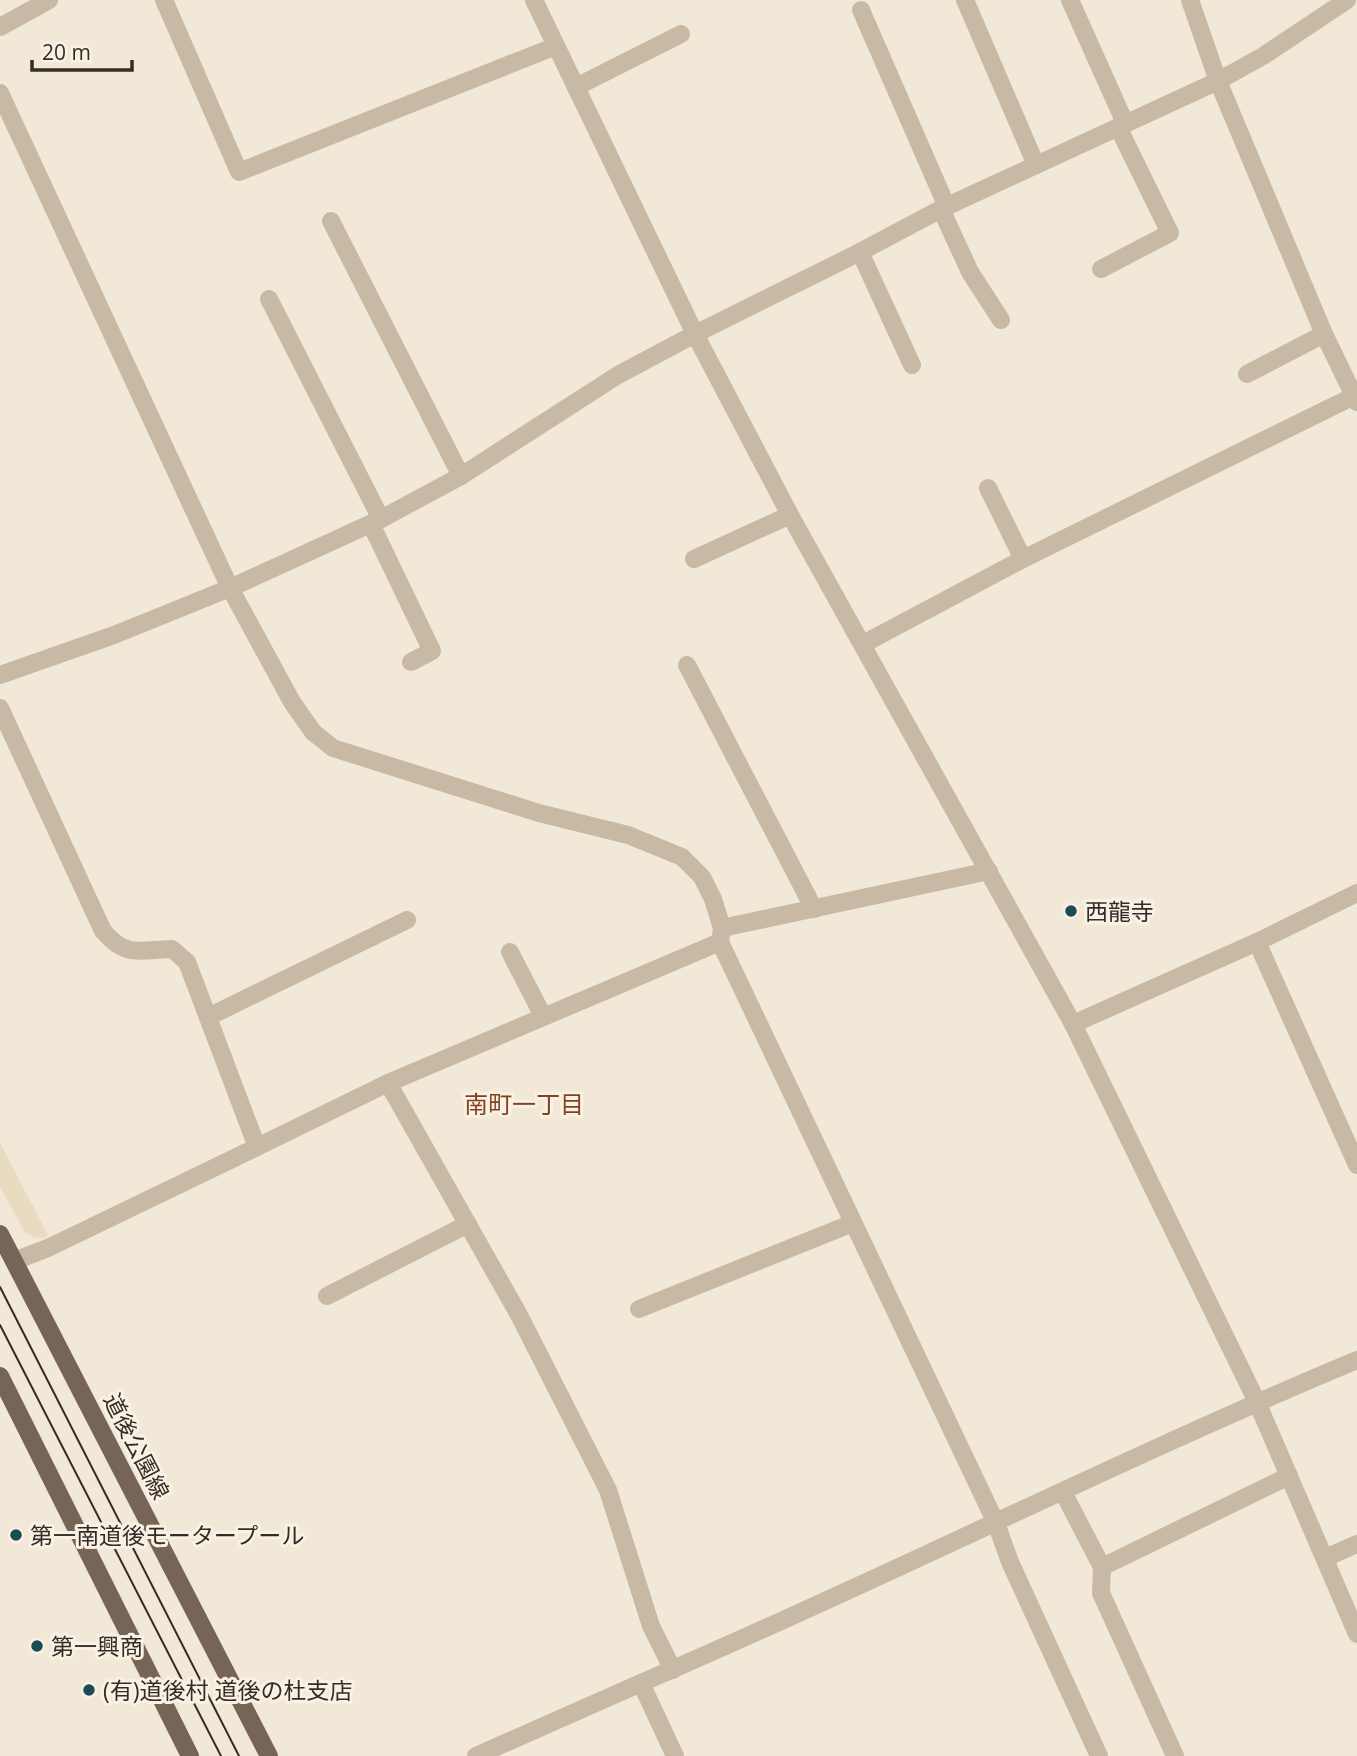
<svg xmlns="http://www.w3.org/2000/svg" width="1357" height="1756" font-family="'Open Sans','Noto Sans JP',sans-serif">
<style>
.plaza{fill:#e9dbbf}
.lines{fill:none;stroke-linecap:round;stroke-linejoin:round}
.minor{stroke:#c8b9a4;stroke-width:18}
.major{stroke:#766457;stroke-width:18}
.tram{stroke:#342c26;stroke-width:2}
.poi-dot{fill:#1c4b54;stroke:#f9f1e4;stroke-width:2.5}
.labels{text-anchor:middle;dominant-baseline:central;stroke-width:6;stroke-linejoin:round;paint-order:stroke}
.poi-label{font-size:23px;fill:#342c26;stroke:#f9f1e4;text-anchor:start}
.street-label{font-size:23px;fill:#342c26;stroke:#f9f1e4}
.neighbourhood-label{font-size:24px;fill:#824220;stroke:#f9f1e4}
</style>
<rect width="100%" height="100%" fill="#f1e8d8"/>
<path class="plaza" d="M0,1143L48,1235L43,1238H35L25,1232L0,1187Z"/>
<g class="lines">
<g class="minor">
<path d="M164,0L239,172L556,46"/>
<path d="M534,0L695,334L790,515L1073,1024L1257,1402L1357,1634"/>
<path d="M965,0L1036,165"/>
<path d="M1070,0L1125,123"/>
<path d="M1190,0L1218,81L1324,334L1357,402"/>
<path d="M861,10L947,207"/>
<path d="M0,27L49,0"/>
<path d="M576,87L681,34"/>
<path d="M0,93L230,588L292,702L313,732L333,748L539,813L628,835L682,857L702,877L713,899L722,928L720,942L996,1523L1010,1562L1099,1756"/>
<path d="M941,209L970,272L1001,320"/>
<path d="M331,221L461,476"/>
<path d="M860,252L912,365"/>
<path d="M1101,269L1170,233L1118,127"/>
<path d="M269,299L381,519"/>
<path d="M1247,374L1324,334"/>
<path d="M988,488L1023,559"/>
<path d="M371,524L432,651L411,662"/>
<path d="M694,559L790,515"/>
<path d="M863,644L1023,559L1354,396"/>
<path d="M687,665L814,909"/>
<path d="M0,675L114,635L230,588L381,519L461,476L618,375L695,334L860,252L941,209L1218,81L1263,56L1347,0"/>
<path d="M0,708L103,931C126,958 139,950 172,949L187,962L257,1147L388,1083L519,1315L608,1490L651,1626L673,1670"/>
<path d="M722,928L989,871"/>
<path d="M1257,942L1357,1165"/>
<path d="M510,952L543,1016"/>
<path d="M208,1017L407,920"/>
<path d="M1073,1024L1257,942L1357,893"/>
<path d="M388,1083L720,942"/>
<path d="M14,1261L48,1248L257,1147"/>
<path d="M327,1296L468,1224"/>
<path d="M639,1309L853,1223"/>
<path d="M1063,1492L1102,1567L1289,1476"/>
<path d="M1325,1558L1357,1544"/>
<path d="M1102,1567L1101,1593L1175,1756"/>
<path d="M641,1683C882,1580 1115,1461 1357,1360"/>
<path d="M476,1756L641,1683L675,1756"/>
</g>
<g class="major">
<path d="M0,1234L269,1756"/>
<path d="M0,1376L190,1756"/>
</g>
<g class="tram">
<path d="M0,1287L239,1756"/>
<path d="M0,1325L221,1756"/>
</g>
</g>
<g class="poi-dot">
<circle cx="1071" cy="911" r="7"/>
<circle cx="16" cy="1535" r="7"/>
<circle cx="37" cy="1646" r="7"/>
<circle cx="89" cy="1690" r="7"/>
</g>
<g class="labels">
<g class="poi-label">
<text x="1085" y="911">西龍寺</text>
<text x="30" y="1535">第一南道後モータープール</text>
<text x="51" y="1646">第一興商</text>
<text x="103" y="1690">(有)道後村 道後の杜支店</text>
</g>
<g class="street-label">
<text transform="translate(137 1446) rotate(63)">道後公園線</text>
</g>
<g class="neighbourhood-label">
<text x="524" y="1103">南町一丁目</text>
</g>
</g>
<path d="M32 60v10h100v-10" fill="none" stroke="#342c26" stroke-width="3.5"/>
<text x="42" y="60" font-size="21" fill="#342c26" stroke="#f9f1e4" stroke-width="5" paint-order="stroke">20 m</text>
</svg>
